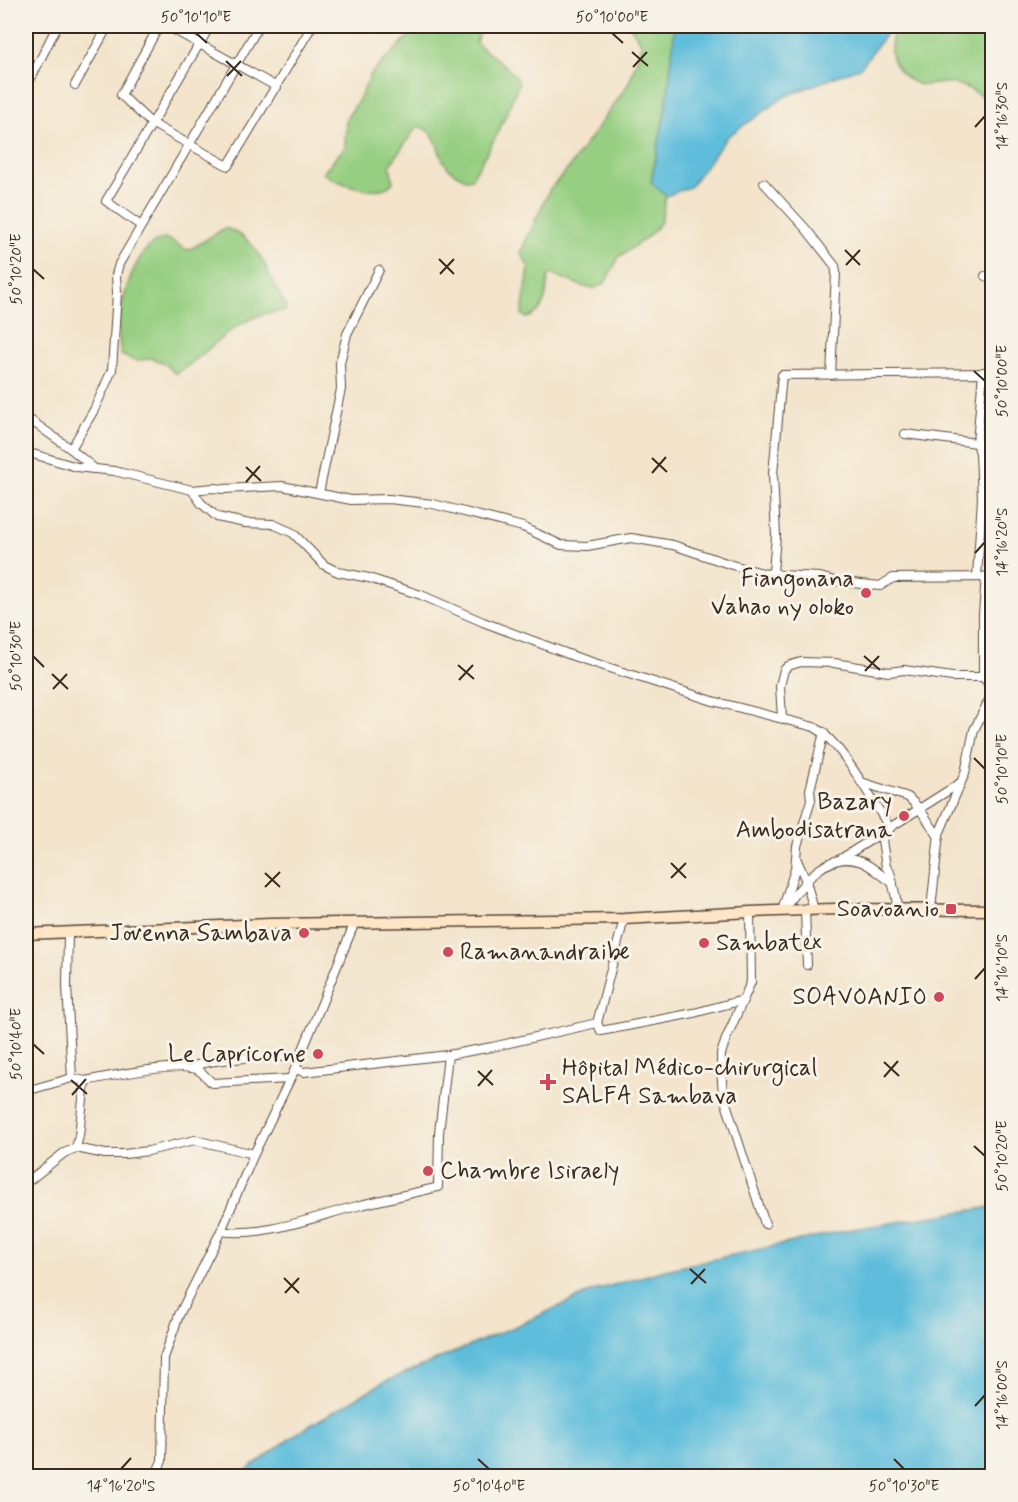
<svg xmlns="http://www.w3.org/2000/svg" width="1018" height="1502" font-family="Mynerve,sans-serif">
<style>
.green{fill:#97cf82;stroke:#697c50;stroke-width:1.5}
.water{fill:#5dbddb;stroke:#4c747c;stroke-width:1.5}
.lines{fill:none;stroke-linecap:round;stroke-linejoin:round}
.street-casing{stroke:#574638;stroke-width:10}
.secondary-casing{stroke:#574638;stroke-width:13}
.street{stroke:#fff;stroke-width:8}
.secondary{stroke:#fde5c5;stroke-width:10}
.ticks{fill:none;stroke:#3b2a1e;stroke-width:2}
.poi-dot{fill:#d1495b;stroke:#f7f3e8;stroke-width:2}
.labels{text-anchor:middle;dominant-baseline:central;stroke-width:6;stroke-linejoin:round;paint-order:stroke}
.poi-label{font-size:24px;fill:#3b2a1e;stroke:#f7f3e8;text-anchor:end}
.neatline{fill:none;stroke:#3b2a1e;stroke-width:2}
.ticks-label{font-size:15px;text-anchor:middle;fill:#3b2a1e}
</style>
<rect width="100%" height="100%" fill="#f7f3e8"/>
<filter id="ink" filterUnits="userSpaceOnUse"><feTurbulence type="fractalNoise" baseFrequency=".0167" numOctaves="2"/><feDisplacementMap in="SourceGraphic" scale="12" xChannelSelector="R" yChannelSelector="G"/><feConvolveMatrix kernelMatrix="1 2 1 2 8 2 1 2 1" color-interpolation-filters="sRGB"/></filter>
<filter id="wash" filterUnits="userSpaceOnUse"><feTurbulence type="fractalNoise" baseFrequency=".008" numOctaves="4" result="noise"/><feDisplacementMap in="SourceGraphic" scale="24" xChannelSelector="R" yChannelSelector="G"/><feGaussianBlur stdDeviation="1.35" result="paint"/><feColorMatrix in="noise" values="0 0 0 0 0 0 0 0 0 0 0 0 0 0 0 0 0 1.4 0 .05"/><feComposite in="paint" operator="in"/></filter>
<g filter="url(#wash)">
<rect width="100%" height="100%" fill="#f3e4cb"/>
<g class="green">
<path d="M414,26H482L476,42C490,58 509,63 519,83L498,133L475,173L472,178L466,179C458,175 449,171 444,162C436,147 438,131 417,126L390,165L393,182C381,199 336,183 323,173L345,147L346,119L359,100L371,74L411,34Z"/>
<path d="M630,26H675L667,102L651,182L666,196L661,221L658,226L646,238L619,257L605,283L595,288L584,287L553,274L548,276C547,292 546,314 526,318L522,314L529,268L521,253L523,247L550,189L569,168L629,83L642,44Z"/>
<path d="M894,26H992V103C981,95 969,87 955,84C944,81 934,85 923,85C910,84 896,70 892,58C889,50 893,35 894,26Z"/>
<path d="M225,228C263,239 267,278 286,306L285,311C277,312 268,312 261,315C228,325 205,356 176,374L164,363L152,358L136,361L121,355C120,345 117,333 119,322C122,299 136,243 164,239C173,238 180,249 189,250Z"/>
</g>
<g class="water">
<path d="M675,26H892L861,67L786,96L727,137L690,187L666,196L651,182L667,102Z"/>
<path d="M992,1207V1476H239L299,1432L382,1383L521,1324L593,1291L665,1270L847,1230Z"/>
</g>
</g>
<g filter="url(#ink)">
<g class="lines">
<defs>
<g id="street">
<path d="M159,26L121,95L151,123L228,166L312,26"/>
<path d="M167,26L277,87"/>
<path d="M30,80L57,26"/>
<path d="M75,85L108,26"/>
<path d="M764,183L806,229L835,266L836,272L831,375"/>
<path d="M141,226L106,201L210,26"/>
<path d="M985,276L992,279"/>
<path d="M26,417L71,449L95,469L114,471L192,490L213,488L224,489L282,486L351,500L389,499L433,504L523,527L561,545L587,546L631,538L673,545L732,565L767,574L773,572L780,575L820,577L834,581L880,586L893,578L992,577"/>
<path d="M905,434L977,443L986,451H992"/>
<path d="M71,449L94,410L112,370L117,293L116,275L119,264L259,26"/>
<path d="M26,452L77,467L94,469"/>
<path d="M192,490L201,503L217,517L245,523L273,524L293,533L324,565L338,572L369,578L421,595L483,622L576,657L713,701L814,727C841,741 872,801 890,828L882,840L886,867L890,872L896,898L897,910"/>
<path d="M319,493L341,389L340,363L347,334L379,270"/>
<path d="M773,572L776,536L773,474L782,375L992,373"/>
<path d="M986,576L983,614V677L992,688"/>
<path d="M977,577L982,498L980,453L977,443L983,372"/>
<path d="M782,718L780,686L784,670L788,666L801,662L834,663L889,672L904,670L952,677H983"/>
<path d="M861,782L908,797L919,808L939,837"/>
<path d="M797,860L806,881L814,910"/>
<path d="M839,860L960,783"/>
<path d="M787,905C804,882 828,849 862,862C872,866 883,877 893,883"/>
<path d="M931,909L939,834L965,773L974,730L992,694"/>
<path d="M805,910L807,965"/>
<path d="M782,911L795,869L797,846L811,800L810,790L824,732"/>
<path d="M750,912L751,982L726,1039L721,1054V1069L723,1094L765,1224"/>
<path d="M68,933L67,986L72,1078"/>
<path d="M597,1023L601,1031L694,1013L743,1000"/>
<path d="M190,1068C209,1057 275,1057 300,1056"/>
<path d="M295,1069L304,1072L448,1055L492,1047L597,1023L624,919"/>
<path d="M26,1091L72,1078L85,1081C105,1077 182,1061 198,1070C203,1073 208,1079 212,1083L289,1079"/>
<path d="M76,1148L105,1154H125L148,1151L195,1140L254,1154"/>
<path d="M26,1183L64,1153L76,1148L79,1136L85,1081"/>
<path d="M221,1231C262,1238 317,1216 357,1206C384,1199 411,1194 438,1187L439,1133L448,1055"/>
<path d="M155,1476L162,1461L164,1358L179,1315L221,1231L254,1154L295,1069L355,922"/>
</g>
<path id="secondary" d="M26,934L270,924L624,919L750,912L834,909L992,910"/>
</defs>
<use href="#street" class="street-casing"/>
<use href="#secondary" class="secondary-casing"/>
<use href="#street" class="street"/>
<use href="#secondary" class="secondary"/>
</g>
</g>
<path class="ticks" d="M196,33L207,43M612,33L623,43M632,52L648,66M226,61L242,76M633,67L647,52M227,76L241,61M975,127L985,116M845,250L860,265M439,259L454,274M846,265L860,250M33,269L44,279M440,274L454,259M974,371L985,381M652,458L667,472M246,467L261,481M652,473L666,457M246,482L260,466M975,553L985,542M33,656L44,667M864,656L880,670M458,665L474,679M865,671L879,656M52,674L68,689M459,680L473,665M53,689L67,674M974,758L985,769M671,863L686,878M265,873L280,887M671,878L686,863M265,887L280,872M975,979L985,968M33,1044L44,1054M884,1062L899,1076M478,1071L493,1085M884,1077L898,1061M71,1080L87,1094M478,1086L492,1070M72,1095L86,1079M974,1146L985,1156M690,1269L706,1283M284,1278L299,1293M691,1284L705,1269M285,1293L299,1278M975,1406L985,1395M478,1459L489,1469M894,1459L904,1469M121,1469L131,1458"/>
<g class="poi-dot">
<circle cx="866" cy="593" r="6"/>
<circle cx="904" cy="816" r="6"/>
<rect x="945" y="903" width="12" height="12" rx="3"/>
<circle cx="304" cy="933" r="6"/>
<circle cx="704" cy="943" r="6"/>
<circle cx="448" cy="952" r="6"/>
<circle cx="939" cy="997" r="6"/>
<circle cx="318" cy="1054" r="6"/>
<path d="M545 1073h6v6h6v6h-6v6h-6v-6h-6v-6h6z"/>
<circle cx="428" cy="1171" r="6"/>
</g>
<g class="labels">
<g class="poi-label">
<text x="854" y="579">Fiangonana<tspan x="854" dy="28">Vahao ny oloko</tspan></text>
<text x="892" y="802">Bazary<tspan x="892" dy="28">Ambodisatrana</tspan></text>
<text x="939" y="909">Soavoanio</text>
<text x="292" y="933">Jovenna Sambava</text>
<text x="716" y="943" text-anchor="start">Sambatex</text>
<text x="460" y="952" text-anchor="start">Ramanandraibe</text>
<text x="927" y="997">SOAVOANIO</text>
<text x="306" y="1054">Le Capricorne</text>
<text x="562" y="1068" text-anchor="start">Hôpital Médico-chirurgical<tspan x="562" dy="28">SALFA Sambava</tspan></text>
<text x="440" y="1171" text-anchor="start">Chambre Isiraely</text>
</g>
</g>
<rect width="1018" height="1502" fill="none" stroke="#f7f3e8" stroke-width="66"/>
<rect x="33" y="33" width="952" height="1436" class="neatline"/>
<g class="ticks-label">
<text x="196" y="22">50°10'10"E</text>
<text x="612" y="22">50°10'00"E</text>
<text transform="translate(1002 116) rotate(-90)" y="5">14°16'30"S</text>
<text transform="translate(16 269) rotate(-90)" y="5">50°10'20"E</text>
<text transform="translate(1002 381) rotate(-90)" y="5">50°10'00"E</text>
<text transform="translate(1002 542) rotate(-90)" y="5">14°16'20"S</text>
<text transform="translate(16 656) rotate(-90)" y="5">50°10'30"E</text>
<text transform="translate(1002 769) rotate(-90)" y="5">50°10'10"E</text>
<text transform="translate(1002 968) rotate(-90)" y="5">14°16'10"S</text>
<text transform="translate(16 1044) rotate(-90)" y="5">50°10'40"E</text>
<text transform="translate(1002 1156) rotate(-90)" y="5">50°10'20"E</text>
<text transform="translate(1002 1395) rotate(-90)" y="5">14°16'00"S</text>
<text x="121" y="1491">14°16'20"S</text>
<text x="489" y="1491">50°10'40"E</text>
<text x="904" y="1491">50°10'30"E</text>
</g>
</svg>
